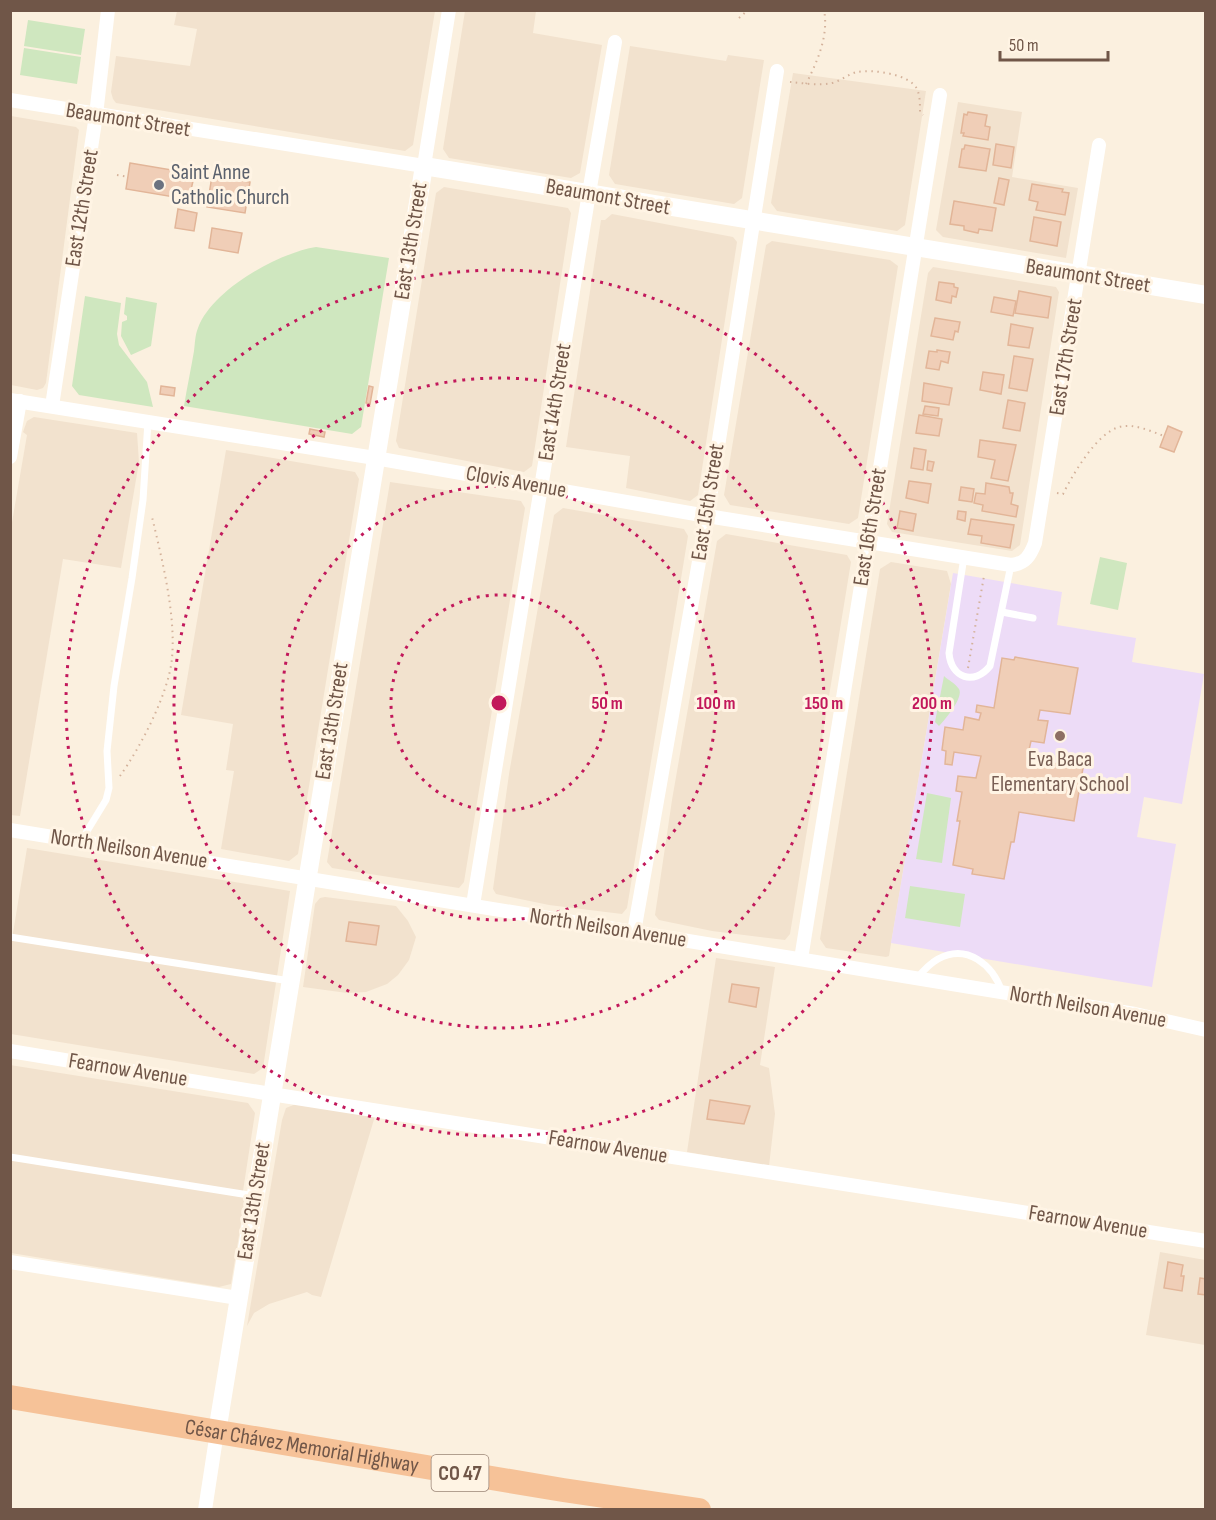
<svg xmlns="http://www.w3.org/2000/svg" width="1216" height="1520" font-family="'Sofia Sans Condensed',sans-serif">
<style>
.residential{fill:#f2e2ce}
.education{fill:#eddcf7}
.green{fill:#cfe7bf}
.building{fill:#f0ceb7;stroke:#e2b598;stroke-width:1.5}
.lines{fill:none;stroke-linecap:round;stroke-linejoin:round}
.path{stroke:#d4b29b;stroke-width:2;stroke-dasharray:1.5 4.5;stroke-linecap:butt}
.service{stroke:#fff;stroke-width:7}
.minor{stroke:#fff;stroke-width:14}
.tertiary{stroke:#fff;stroke-width:18}
.trunk{stroke:#f6c298;stroke-width:24}
.ring{fill:none;stroke:#c2185b;stroke-width:3;stroke-dasharray:3 6}
.worship-dot{fill:#6b7280;stroke:#fff4e4;stroke-width:2}
.education-dot{fill:#8d6e63;stroke:#fff4e4;stroke-width:2}
.labels{text-anchor:middle;dominant-baseline:central;stroke-width:6;stroke-linejoin:round;paint-order:stroke}
.shield{fill:#fff4e4;stroke:#9b8577;stroke-width:1.5}
.shield-label{font-size:21px;font-weight:bold;fill:#705648}
.street-label{font-size:22px;fill:#705648;stroke:#fff4e4}
.worship-label{font-size:22px;fill:#5b616d;stroke:#fff4e4;text-anchor:start}
.education-label{font-size:22px;fill:#785e54;stroke:#fff4e4}
.centre{fill:#c2185b;stroke:#fff4e4;stroke-width:3}
.ring-label{font-size:18px;text-anchor:middle;font-weight:bold;fill:#c2185b;stroke:#fff4e4;stroke-width:6;stroke-linejoin:round;paint-order:stroke}
</style>
<rect width="100%" height="100%" fill="#fbf0df"/>
<g class="residential">
<path d="M177,11H435L413,145L405,151L116,103L113,99L111,92L116,56L190,66L197,29L174,25Z"/>
<path d="M465,11H536L533,33L602,45L580,173L571,178L449,158L443,149Z"/>
<path d="M630,46L726,61L728,55L764,60L742,198L734,204L615,184L609,175Z"/>
<path d="M793,73L926,91L905,225L897,231L777,211L771,203Z"/>
<path d="M958,102L1022,112L1012,177L1078,188L1066,258L943,237L936,230Z"/>
<path d="M11,116L76,127L79,130L46,383L43,388L37,390L11,385Z"/>
<path d="M444,187L568,208L571,213L532,466L524,472L399,448L396,441L436,193Z"/>
<path d="M612,214L733,237L737,242L698,495L690,501L626,488L630,456L566,447L601,220H605Z"/>
<path d="M772,241L890,260L898,266L858,518L849,524L730,505L724,495L766,245Z"/>
<path d="M933,267L1056,287L1059,292L1020,545L1012,551L892,532L887,524L928,273Z"/>
<path d="M34,417L137,433L139,462L121,568L63,559L20,816L10,815V534L27,435L23,432L27,421Z"/>
<path d="M226,450L355,472L359,479L298,854L289,861L221,849L234,771L226,770L233,724L181,715Z"/>
<path d="M390,482L521,501L525,508L464,882L459,888L332,868L327,862Z"/>
<path d="M563,508L684,529L688,536L627,908L622,914L549,905L496,894L493,889L509,774L554,515Z"/>
<path d="M726,534L847,555L851,562L790,934L785,940L712,931L659,920L655,915L672,800L717,541Z"/>
<path d="M891,562L947,571L951,584L889,956L886,957L826,948L820,939L880,569Z"/>
<path d="M27,848L290,891L263,1068L254,1074L11,1034V945Z"/>
<path d="M325,897L396,906L408,921L416,937L409,960L398,975L387,984L366,992L347,993L303,987L315,904L320,898Z"/>
<path d="M716,958L775,967L760,1065L769,1068L775,1114L769,1166L687,1152Z"/>
<path d="M10,1065L248,1103L255,1113L243,1191L246,1193L231,1284L219,1287L11,1253Z"/>
<path d="M296,1104L375,1116L321,1297L312,1295L307,1292L269,1304L254,1313L247,1326L282,1120L286,1108Z"/>
<path d="M1160,1252L1205,1260V1345L1146,1335Z"/>
</g>
<path class="education" d="M953,573L1062,592L1057,625L1136,638L1132,662L1204,674L1182,804L1144,797L1137,837L1176,844L1152,987L891,943Z"/>
<g class="green">
<path d="M28,20L85,29L81,55L24,46Z"/>
<path d="M24,48L81,57L77,84L20,75Z"/>
<path d="M316,247L389,258L361,427L352,434L184,406C187,387 191,369 194,351C195,344 195,335 198,328C212,290 278,253 316,247Z"/>
<path d="M85,296L121,303L117,334L119,345L147,382L153,407L79,395L72,386Z"/>
<path d="M126,297L157,303L151,346L131,355L121,336L122,322L127,320V316L124,314Z"/>
<path d="M1100,557L1127,563L1118,610L1090,604Z"/>
<path d="M944,676C948,680 955,683 959,689C964,697 945,720 939,726L935,722Z"/>
<path d="M927,793L951,798L942,863L916,859Z"/>
<path d="M910,886L965,894L960,927L905,918Z"/>
</g>
<g class="building">
<path d="M968,112L987,115L985,126L990,127L988,140L963,136L964,133H961L964,114L967,115Z"/>
<path d="M996,144L1014,147L1011,168L993,165Z"/>
<path d="M965,145L990,149L986,171L959,167L962,149H964Z"/>
<path d="M130,163L184,172L183,179L193,181L190,194L181,193L180,198L126,189Z"/>
<path d="M212,176L250,182L245,213L207,207Z"/>
<path d="M999,178L1009,180L1004,205L994,203Z"/>
<path d="M1032,184L1063,189L1062,192L1069,193L1065,215L1036,210L1038,202L1029,200Z"/>
<path d="M954,201L996,208L992,231L979,229L978,233L964,230V226L950,224Z"/>
<path d="M178,209L197,213L194,231L175,228Z"/>
<path d="M1034,217L1061,222L1057,246L1030,241Z"/>
<path d="M212,228L242,233L238,253L209,248Z"/>
<path d="M939,282L954,284V287L958,288L956,297L952,296L951,303L936,300Z"/>
<path d="M1019,291L1051,297L1048,318L1015,313Z"/>
<path d="M994,297L1016,301L1013,316L991,312Z"/>
<path d="M935,318L960,322L958,332L955,331L953,340L931,336Z"/>
<path d="M1011,324L1033,328L1029,348L1008,345Z"/>
<path d="M937,350L950,352L948,363L941,361L939,370L926,368L929,351L937,352Z"/>
<path d="M1014,356L1033,359L1027,391L1009,388Z"/>
<path d="M983,372L1004,375L1001,394L980,390Z"/>
<path d="M924,383L952,388L949,405L922,401Z"/>
<path d="M161,386L175,388L174,396L160,394Z"/>
<path d="M369,386L373,387L370,404L366,403Z"/>
<path d="M1008,400L1025,403L1020,431L1003,428Z"/>
<path d="M925,406L939,408L938,416L923,414Z"/>
<path d="M919,415L942,419L939,436L916,433Z"/>
<path d="M1168,426L1182,432L1174,452L1160,447Z"/>
<path d="M310,429L325,432L324,437L309,434Z"/>
<path d="M980,440L1016,445L1008,481L991,478L995,460L978,457Z"/>
<path d="M914,448L926,450L923,470L911,468Z"/>
<path d="M928,461L934,462L932,471L927,470Z"/>
<path d="M909,481L931,484L928,503L906,498Z"/>
<path d="M986,483L1009,487L1010,493H1013L1011,504L1018,506L1016,517L982,511L983,505L974,503L976,493L985,494Z"/>
<path d="M961,487L974,489L972,502L959,500Z"/>
<path d="M900,511L916,514L913,531L897,528Z"/>
<path d="M958,511L966,512L965,521L957,519Z"/>
<path d="M971,519L1014,525L1010,548L981,543L982,536L968,534Z"/>
<path d="M1015,657L1078,668L1070,714L1040,710L1038,720L1048,721L1044,743L1031,741L1027,759L1083,768L1074,821L1019,812L1014,842H1011L1004,879L972,874L973,869L953,865L960,821H957L962,792L956,791L958,776L976,778L981,756L954,752L952,765L945,764L946,751L942,750L945,727L963,730L965,717L979,720L981,713L976,712L977,705L994,708L1002,658L1014,660Z"/>
<path d="M349,922L379,926L376,945L346,941Z"/>
<path d="M732,984L759,988L756,1007L729,1002Z"/>
<path d="M710,1100L750,1106L744,1124L707,1119Z"/>
<path d="M1168,1262L1183,1265L1181,1276H1184L1182,1291L1164,1288Z"/>
<path d="M1200,1278L1206,1279V1295L1198,1294Z"/>
</g>
<g class="lines">
<g class="path">
<path d="M739,18L748,10"/>
<path d="M790,82C803,83 819,86 832,83C841,81 848,74 857,72C872,69 910,74 917,89C920,96 920,104 920,112L923,115"/>
<path d="M806,84C817,62 829,36 824,10"/>
<path d="M117,175L128,177"/>
<path d="M1057,493L1063,494C1073,474 1097,433 1119,427C1134,423 1150,431 1164,436"/>
<path d="M968,668L984,576"/>
<path d="M120,776C140,748 169,693 172,658C176,615 162,559 152,517"/>
</g>
<g class="service">
<path d="M964,557L949,653C951,678 974,686 990,666L1011,565"/>
<path d="M1002,612L1033,618"/>
<path d="M81,841L106,800L109,788L107,751L114,686L132,578L143,500L148,421"/>
<path d="M10,937L290,981"/>
<path d="M917,978C923,971 929,964 938,959C967,943 993,965 1002,992"/>
<path d="M10,1157L255,1196"/>
</g>
<g class="minor">
<path d="M10,100L424,166L449,10"/>
<path d="M10,400L375,458L707,516L1011,565C1025,564 1030,556 1035,543L1099,145"/>
<path d="M52,406L96,115L108,10"/>
<path d="M10,457L20,401"/>
<path d="M10,830L1135,1014L1206,1030"/>
<path d="M473,905L589,193L615,42"/>
<path d="M634,932L707,516L777,71"/>
<path d="M801,959L940,95"/>
<path d="M10,1051L271,1094L1206,1241"/>
<path d="M10,1262L238,1298"/>
<path d="M205,1510L217,1432"/>
</g>
<path class="tertiary" d="M217,1432L424,166L1206,295"/>
<path class="trunk" id="s1" d="M10,1397L563,1490L699,1510"/>
</g>
<g class="ring">
<circle cx="499" cy="703" r="108"/>
<circle cx="499" cy="703" r="217"/>
<circle cx="499" cy="703" r="325"/>
<circle cx="499" cy="703" r="433"/>
</g>
<circle class="worship-dot" cx="159" cy="185" r="6"/>
<circle class="education-dot" cx="1060" cy="736" r="6"/>
<g class="labels">
<rect class="shield" x="431.5" y="1455" width="57" height="36" rx="4.5"/>
<g class="shield-label">
<text x="460" y="1473">CO 47</text>
</g>
<g class="street-label">
<text transform="translate(128 120) rotate(9)">Beaumont Street</text>
<text transform="translate(608 197) rotate(10)">Beaumont Street</text>
<text transform="translate(82 208) rotate(-81)">East 12th Street</text>
<text transform="translate(411 241) rotate(-81)">East 13th Street</text>
<text transform="translate(1088 276) rotate(9)">Beaumont Street</text>
<text transform="translate(1066 357) rotate(-81)">East 17th Street</text>
<text transform="translate(555 402) rotate(-81)">East 14th Street</text>
<text transform="translate(516 482) rotate(10)">Clovis Avenue</text>
<text transform="translate(708 502) rotate(-81)">East 15th Street</text>
<text transform="translate(870 527) rotate(-81)">East 16th Street</text>
<text transform="translate(332 721) rotate(-81)">East 13th Street</text>
<text transform="translate(129 849) rotate(9)">North Neilson Avenue</text>
<text transform="translate(608 928) rotate(9)">North Neilson Avenue</text>
<text transform="translate(1088 1007) rotate(10)">North Neilson Avenue</text>
<text transform="translate(128 1070) rotate(9)">Fearnow Avenue</text>
<text transform="translate(608 1147) rotate(9)">Fearnow Avenue</text>
<text transform="translate(254 1201) rotate(-81)">East 13th Street</text>
<text transform="translate(1088 1222) rotate(9)">Fearnow Avenue</text>
<text stroke="none"><textPath href="#s1" startOffset="296">César Chávez Memorial Highway</textPath></text>
</g>
<g class="worship-label">
<text x="171" y="172">Saint Anne<tspan x="171" dy="25">Catholic Church</tspan></text>
</g>
<g class="education-label">
<text x="1060" y="759">Eva Baca<tspan x="1060" dy="25">Elementary School</tspan></text>
</g>
</g>
<circle cx="499" cy="703" r="9" class="centre"/>
<g class="ring-label">
<text x="607" y="709">50 m</text>
<text x="716" y="709">100 m</text>
<text x="824" y="709">150 m</text>
<text x="932" y="709">200 m</text>
</g>
<rect width="1216" height="1520" fill="none" stroke="#705648" stroke-width="24"/>
<path d="M1000 51v9h108v-9" fill="none" stroke="#705648" stroke-width="3"/>
<text x="1009" y="51" font-size="18" fill="#705648" stroke="#fff4e4" stroke-width="4.5" paint-order="stroke">50 m</text>
</svg>
